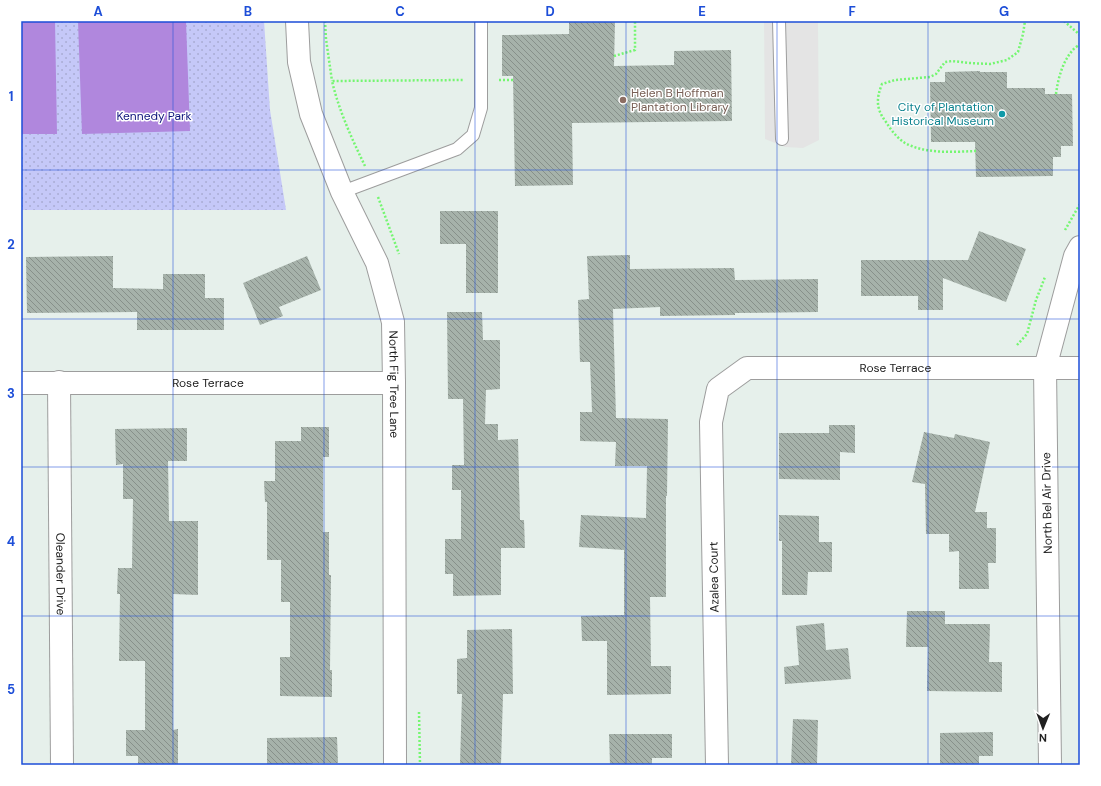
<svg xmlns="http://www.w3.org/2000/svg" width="1101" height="786" font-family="'DM Sans',sans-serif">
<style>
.park{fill:url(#park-dots)}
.pitch{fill:#b087dd}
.parking{fill:#e4e4e4}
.building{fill:url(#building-back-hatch)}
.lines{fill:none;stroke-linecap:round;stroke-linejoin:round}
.lane-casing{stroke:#9d9d9d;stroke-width:14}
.street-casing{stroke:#9d9d9d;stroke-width:24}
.path{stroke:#75f671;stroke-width:2.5;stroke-dasharray:2 2;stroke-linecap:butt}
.lane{stroke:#fff;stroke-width:12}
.street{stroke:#fff;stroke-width:22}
.grid{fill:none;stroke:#1d4ed8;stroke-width:1;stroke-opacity:0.55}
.education-dot{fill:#8d6e63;stroke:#fff;stroke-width:1.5}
.culture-dot{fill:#0f9aa8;stroke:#fff;stroke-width:1.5}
.labels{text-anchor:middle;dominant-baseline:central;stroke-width:3;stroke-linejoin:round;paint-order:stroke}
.education-label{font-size:12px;fill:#785e54;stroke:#fff;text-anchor:start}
.culture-label{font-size:12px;fill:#0d838f;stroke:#fff;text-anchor:end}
.park-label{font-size:12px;fill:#0f147c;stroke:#fff}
.street-label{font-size:12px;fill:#202020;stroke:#fff}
.neatline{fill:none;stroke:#1d4ed8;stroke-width:1.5}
.grid-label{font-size:13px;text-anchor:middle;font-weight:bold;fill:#1d4ed8}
</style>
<defs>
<pattern id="park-dots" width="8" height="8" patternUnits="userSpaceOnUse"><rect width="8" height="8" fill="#c5c8f8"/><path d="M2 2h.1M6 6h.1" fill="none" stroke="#a9acd4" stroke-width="1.8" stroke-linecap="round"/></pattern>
<pattern id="building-back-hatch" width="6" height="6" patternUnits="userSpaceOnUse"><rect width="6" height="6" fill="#a6b2aa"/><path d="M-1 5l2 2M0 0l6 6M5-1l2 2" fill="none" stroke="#87908a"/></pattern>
</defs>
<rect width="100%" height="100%" fill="#e6f0eb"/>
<path class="park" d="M21,21H264L270,110L286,210H21Z"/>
<g class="pitch">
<path d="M21,21H55L57,134H21Z"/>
<path d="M78,21H186L190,131L82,134Z"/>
</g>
<path class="parking" d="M764,21H818L819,140L803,148L785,147L765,139Z"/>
<g class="building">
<path d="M569,21H615L614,66L674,65V51L731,50L732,121L572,123L573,185L515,186L513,76H502V35L569,34Z"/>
<path d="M980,71V72H1007V88H1045V94H1072L1073,146H1061V157H1053V176L976,177L975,142H931L930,82H945V72Z"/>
<path d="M440,211H498V293H466V244H440Z"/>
<path d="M979,231L1026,249L1006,302L943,278V310H918V296H861V260H968Z"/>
<path d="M630,255V269L734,268L735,280L818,279V312L735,313V315L660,316V307L613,309L616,418L668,419L667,496H666V597H650L651,666H671V694L607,695V641H582L581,616L624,615V550L579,547L581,515L646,518L647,466H615L616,442L580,441V412H592L590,362H580L578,300L589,299L587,256Z"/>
<path d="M113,256V288L163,289V274H205V298H224V330H137V312L27,313L26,257Z"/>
<path d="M307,256L321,290L279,307L283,316L260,325L243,283Z"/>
<path d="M447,312H482L483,340H500V389L486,390L485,424H498V440L518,439L520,520H524L525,548H501V595L453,596V574H445V539H461V490H452V465H464L463,399H448Z"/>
<path d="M829,425H855V453L840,452V480L779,479V433H829Z"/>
<path d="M301,427H329V457H323V532H329V575H331L330,670H332V697L280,696V657H290V602H281V560H267V502H265L264,481H275V441H301Z"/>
<path d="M187,428V461H168L169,521H198V595L173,594V730L178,729V765H138V756H126V730H145V661H119L120,594H117L118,568H132L133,499H123V464L116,465L115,429Z"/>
<path d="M924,432L954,438L955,434L990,442L975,512H987V528H996V563H988L989,589H959V551L949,552V534H926L925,484L912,482Z"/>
<path d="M779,515L819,516V542H832V572H808L807,595H782V541H779Z"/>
<path d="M907,611H945V624H990L989,662H1002V692L927,691L928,647H906Z"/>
<path d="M824,623L826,650L848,648L851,679L785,684L784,667L799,665L796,626Z"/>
<path d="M512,629L513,694H503L501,765H460L462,694H457V659L467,658V630Z"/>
<path d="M793,719L818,720L817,765H791Z"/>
<path d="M993,732V756H979V765H940V733Z"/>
<path d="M609,734H672V758H652V765H610Z"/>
<path d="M337,737L338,763H312V765H267V738Z"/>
</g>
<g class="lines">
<defs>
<g id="lane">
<path d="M779,21L782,139"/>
<path d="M342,192L457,149L473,135L481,108V21"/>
</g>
<g id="street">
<path id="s1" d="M297,21L299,62L311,114L342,192L377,263L393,322L394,383L395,765"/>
<path id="s2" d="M59,382L62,765"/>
<path id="s3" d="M21,383H394"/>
<path id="s4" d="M717,765L711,422L718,389L747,368H1080"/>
<path d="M1050,765L1045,368L1075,256L1080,247"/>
</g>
</defs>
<use href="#lane" class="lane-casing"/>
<use href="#street" class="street-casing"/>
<g class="path">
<path d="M325,21L326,39L332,81"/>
<path d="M1064,21L1080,35"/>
<path d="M614,56L635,50V21"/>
<path d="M499,80H513"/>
<path d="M1056,94C1058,79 1062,63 1072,51C1074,48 1078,46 1080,44"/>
<path d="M976,151C953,152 925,154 905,143C897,138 891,130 886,122C876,109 876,99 882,84L895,80L930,77L936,74L945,62L952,61L969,63L990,64L1007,60L1018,52L1023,34L1025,21"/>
<path d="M365,166C352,139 339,111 332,81L464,80"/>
<path d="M378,197L399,254"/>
<path d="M1065,230L1080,204"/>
<path d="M1017,345L1027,334L1036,300L1045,277"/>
<path d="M419,712L420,765"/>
</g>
<use href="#lane" class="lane"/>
<use href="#street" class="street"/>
</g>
<path class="grid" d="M173,21V765M324,21V765M475,21V765M626,21V765M777,21V765M928,21V765M21,170H1080M21,319H1080M21,467H1080M21,616H1080"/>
<circle class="education-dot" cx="623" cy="100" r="4"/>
<circle class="culture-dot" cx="1002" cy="114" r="4"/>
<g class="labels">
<g class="education-label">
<text x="631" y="93">Helen B Hoffman<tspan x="631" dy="14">Plantation Library</tspan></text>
</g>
<g class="culture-label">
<text x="994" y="107">City of Plantation<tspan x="994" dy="14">Historical Museum</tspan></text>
</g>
<g class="park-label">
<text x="154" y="116">Kennedy Park</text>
</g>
<g class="street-label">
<text stroke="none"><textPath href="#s4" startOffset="561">Rose Terrace</textPath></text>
<text stroke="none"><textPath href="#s3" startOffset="187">Rose Terrace</textPath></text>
<text stroke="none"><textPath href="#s1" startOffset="381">North Fig Tree Lane</textPath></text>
<text transform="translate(1047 503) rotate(-91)">North Bel Air Drive</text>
<text stroke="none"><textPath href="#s2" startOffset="192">Oleander Drive</textPath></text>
<text transform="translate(714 577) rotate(-91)">Azalea Court</text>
</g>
</g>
<rect width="1101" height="786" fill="none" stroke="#ffffff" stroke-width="44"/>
<g transform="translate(1043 728) rotate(181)" stroke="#ffffff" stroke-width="3" paint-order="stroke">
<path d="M0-3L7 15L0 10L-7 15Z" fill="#202020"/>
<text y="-6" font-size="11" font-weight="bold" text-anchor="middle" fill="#202020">N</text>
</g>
<rect x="22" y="22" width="1057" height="742" class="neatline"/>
<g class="grid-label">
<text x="98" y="16">A</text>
<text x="248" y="16">B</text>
<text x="400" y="16">C</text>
<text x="550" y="16">D</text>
<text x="702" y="16">E</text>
<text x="852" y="16">F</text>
<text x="1004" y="16">G</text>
<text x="11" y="101">1</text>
<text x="11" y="249">2</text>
<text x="11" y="398">3</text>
<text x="11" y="546">4</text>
<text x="11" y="694">5</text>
</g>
</svg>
